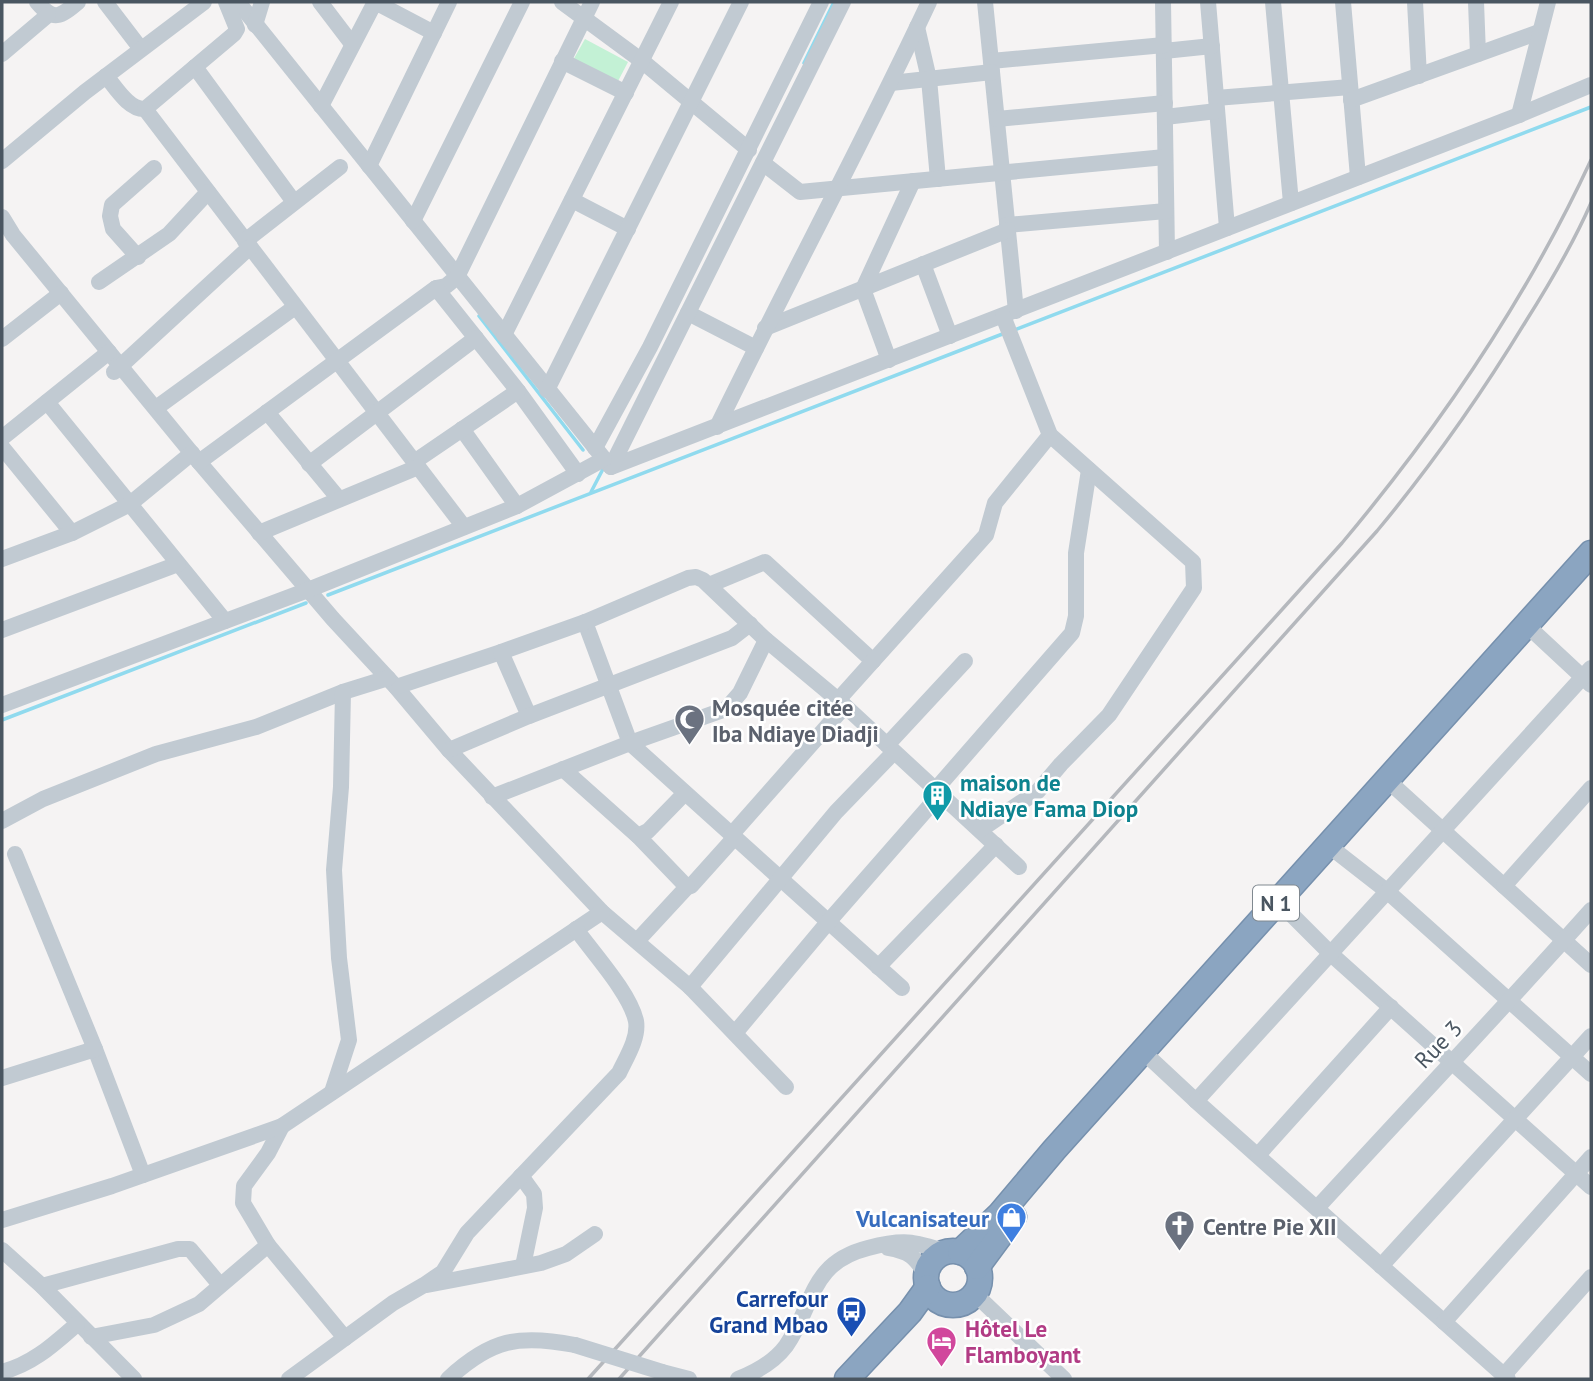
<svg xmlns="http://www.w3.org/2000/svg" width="1593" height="1381" font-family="'PT Sans',sans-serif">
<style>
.park{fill:#c3f1d5}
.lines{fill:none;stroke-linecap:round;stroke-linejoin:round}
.stream{stroke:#90daee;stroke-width:3.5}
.highway-casing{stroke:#7690ad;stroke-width:27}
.minor{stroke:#c1cad2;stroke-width:16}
.highway{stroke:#8ba5c1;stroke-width:24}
.rail{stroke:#b5b8bd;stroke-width:3.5}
.minor-bridge{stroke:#c1cad2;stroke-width:16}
.labels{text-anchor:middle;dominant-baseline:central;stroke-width:5;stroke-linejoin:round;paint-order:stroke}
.shield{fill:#fff;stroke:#808990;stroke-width:2}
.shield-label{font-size:21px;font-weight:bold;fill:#4a5661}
.worship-label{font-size:23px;font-weight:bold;fill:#5b616d;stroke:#fff;text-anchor:start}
.culture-label{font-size:23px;font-weight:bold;fill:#0d838f;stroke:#fff;text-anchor:start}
.street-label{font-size:23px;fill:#4a5661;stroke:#fff}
.shop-label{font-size:23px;font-weight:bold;fill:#366cbe;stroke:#fff;text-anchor:end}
.transit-label{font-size:23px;font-weight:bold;fill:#164399;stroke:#fff;text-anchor:end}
.hotel-label{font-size:23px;font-weight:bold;fill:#b23c85;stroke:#fff;text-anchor:start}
</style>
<rect width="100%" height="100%" fill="#f5f3f3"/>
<path class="park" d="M585,39L628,62L616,85L572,62Z"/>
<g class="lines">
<g class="stream">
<path d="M804,63L834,2"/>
<path d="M479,316L583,450"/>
<path d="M1012,331L1591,107"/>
<path d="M591,492L603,469"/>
<path d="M328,595L1005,333"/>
<path d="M2,720L306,603"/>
</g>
<defs>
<g id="highway">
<circle cx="953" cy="1278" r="27"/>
<path d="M960,1252L1000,1214L1054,1150L1591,553"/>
<path d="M977,1267L1014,1217"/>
<path d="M847,1379L910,1312L928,1287"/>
</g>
</defs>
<use href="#highway" class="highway-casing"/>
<g class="minor">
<path d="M37,2C54,22 60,17 78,2"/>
<path d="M105,2L141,49"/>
<path d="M238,2L609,465"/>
<path d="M320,2L352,44"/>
<path d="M562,2L642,61L749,150"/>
<path d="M985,2L1016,311"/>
<path d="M1163,2L1167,252"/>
<path d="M1208,2L1227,228"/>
<path d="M1273,2L1291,203"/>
<path d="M1343,2L1358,177"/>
<path d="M1415,2L1419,76"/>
<path d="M1476,2L1478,54"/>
<path d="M255,25L262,2"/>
<path d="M917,27L929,79L938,179"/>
<path d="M1164,51L1212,46"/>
<path d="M2,54L48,15"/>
<path d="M562,61L626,93"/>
<path d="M991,61L1164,45"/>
<path d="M195,67L294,202"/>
<path d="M106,76C116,88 129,110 145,109L234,34L237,29L226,2"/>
<path d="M891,83L992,72"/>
<path d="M1216,98L1350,87"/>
<path d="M1351,100L1539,32"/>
<path d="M321,106L375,2L434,33"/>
<path d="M145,109L464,527"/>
<path d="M1519,115L1548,2"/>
<path d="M1165,117L1217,111"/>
<path d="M997,119L1165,103"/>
<path d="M2,161L85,92L204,2"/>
<path d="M763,163L800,192L1165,157"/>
<path d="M369,166L449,2"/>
<path d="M572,200L628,229"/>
<path d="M2,217L13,235L199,462L333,619L396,687L449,750L602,912L690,987L786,1087"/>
<path d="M413,221L522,2"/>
<path d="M1007,225L1166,211"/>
<path d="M245,241L340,167"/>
<path d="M138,257L113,229L110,216L112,205L154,168"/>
<path d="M923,264L950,336"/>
<path d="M99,282L169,234L208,192"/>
<path d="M436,288L446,286L457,277L592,2"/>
<path d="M688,313L756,348"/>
<path d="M765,328L1008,230"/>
<path d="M504,335L671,2"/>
<path d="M2,339L61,293"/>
<path d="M889,360L863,289L913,181"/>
<path d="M114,372L250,247"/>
<path d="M547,390L741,2"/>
<path d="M47,402L225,621"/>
<path d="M156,408L295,307"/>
<path d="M267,412L339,499"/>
<path d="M717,427C786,285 862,145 929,2"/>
<path d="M462,429L517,506"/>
<path d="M2,438L109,352"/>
<path d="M2,447L72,533"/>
<path d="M595,448L650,347L821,2"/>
<path d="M199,462L436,288L518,391L578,474"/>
<path d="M414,462L518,391"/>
<path d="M309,464L476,338"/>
<path d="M611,467L1519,115L1591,85"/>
<path d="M611,467L843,2"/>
<path d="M259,533L418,467"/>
<path d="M2,559L72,533L130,504L192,453"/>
<path d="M709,585L765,562L873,661"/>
<path d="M585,622L630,743L902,988"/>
<path d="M2,630L178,564"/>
<path d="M1534,632L1591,685"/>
<path d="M396,687L501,652"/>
<path d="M838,700L986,535L995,503L1050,435"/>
<path d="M2,705L308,590L517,506L604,459"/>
<path d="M529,716L501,652L585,622L688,578L696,577L703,580L766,640L844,705L1019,867"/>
<path d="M887,745L965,661"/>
<path d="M449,750L529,716L732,638L750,624"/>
<path d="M563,769L638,836L687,887L691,886L735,837"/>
<path d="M1396,788L1591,965"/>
<path d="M936,789L1072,633L1076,616V553L1089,470"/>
<path d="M492,797L630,743L726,709L740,693L766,640"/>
<path d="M2,821L43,799L156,754L256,727L343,692L388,678"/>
<path d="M980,830L1038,791L1061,764L1109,715L1194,588L1193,562L1050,435L1003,316"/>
<path d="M732,834L845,706"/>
<path d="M638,836L648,831L685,793"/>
<path d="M1338,853L1388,892L1591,1074"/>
<path d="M15,854L95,1049L143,1175"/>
<path d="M1504,886L1591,788"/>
<path d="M1287,910L1331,954L1591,1187"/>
<path d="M637,941L687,887"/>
<path d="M878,967L996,845"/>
<path d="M690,987L836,812L894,752"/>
<path d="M735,1033L829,921L941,793"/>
<path d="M1152,1060L1196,1101L1591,668"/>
<path d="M2,1078L95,1049"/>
<path d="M332,1092L349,1040L339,958L334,870L341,787L343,692"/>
<path d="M1196,1101L1508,1379"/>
<path d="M282,1126L268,1153L244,1186L243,1203L268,1245L345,1338"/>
<path d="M1258,1155L1391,1007"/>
<path d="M521,1176L534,1194L535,1208L523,1266"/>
<path d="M1317,1208C1408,1109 1501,1011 1591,910"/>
<path d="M2,1220L112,1186L282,1126L602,912"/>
<path d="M888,1248C910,1252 914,1256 926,1274"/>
<path d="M2,1250L42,1286L134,1379"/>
<path d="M1381,1266L1591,1036"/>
<path d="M427,1285L541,1263L566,1254L595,1234"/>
<path d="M42,1286L178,1249H190L220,1285"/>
<path d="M975,1294L1064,1379"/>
<path d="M1444,1322L1591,1157"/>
<path d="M91,1337L154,1325L199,1304L268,1245"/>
<path d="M2,1372C33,1364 54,1344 77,1324"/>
<path d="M662,1372L689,1379"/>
<path d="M1504,1375L1591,1277"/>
<path d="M289,1379L393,1303L424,1285L443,1272L467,1233L619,1073C626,1058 639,1038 636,1021C630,993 593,953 576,929"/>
<path d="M448,1379C491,1339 519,1334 575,1345"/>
<path d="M738,1379C756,1372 774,1362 786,1346C815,1304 809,1263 868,1248C903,1239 913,1241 947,1252"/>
</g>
<use href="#highway" class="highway"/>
<g class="rail">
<path d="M588,1379L1342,543C1441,425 1526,300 1591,160"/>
<path d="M619,1379L1377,531C1432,465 1481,395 1526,321C1550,283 1573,244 1591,203"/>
</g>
<path class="minor-bridge" d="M575,1345L662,1372"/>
</g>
<defs>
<symbol id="mosque-pin" viewBox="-11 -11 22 30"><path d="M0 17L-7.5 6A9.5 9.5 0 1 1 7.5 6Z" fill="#6b7280" stroke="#fff"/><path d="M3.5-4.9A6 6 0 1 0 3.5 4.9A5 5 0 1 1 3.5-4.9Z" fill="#fff"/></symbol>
<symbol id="building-pin" viewBox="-11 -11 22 30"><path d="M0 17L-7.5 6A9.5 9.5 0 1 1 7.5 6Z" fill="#0f9aa8" stroke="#fff"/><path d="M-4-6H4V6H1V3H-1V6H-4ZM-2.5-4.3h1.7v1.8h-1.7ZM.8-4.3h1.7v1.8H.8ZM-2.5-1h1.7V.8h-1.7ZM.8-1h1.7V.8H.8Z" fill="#fff"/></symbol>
<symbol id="shop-pin" viewBox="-11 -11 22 30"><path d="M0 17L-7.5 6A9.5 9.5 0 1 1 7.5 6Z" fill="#3f7fe0" stroke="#fff"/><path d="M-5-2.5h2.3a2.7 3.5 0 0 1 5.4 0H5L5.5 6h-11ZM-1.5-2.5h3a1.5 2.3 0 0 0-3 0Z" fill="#fff"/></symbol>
<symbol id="church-pin" viewBox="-11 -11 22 30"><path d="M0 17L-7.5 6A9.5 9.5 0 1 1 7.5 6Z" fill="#6b7280" stroke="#fff"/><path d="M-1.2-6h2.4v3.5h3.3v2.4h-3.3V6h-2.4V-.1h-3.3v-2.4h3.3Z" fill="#fff"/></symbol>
<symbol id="bus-pin" viewBox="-11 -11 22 30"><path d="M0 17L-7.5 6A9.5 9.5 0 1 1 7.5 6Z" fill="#1a4fb4" stroke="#fff"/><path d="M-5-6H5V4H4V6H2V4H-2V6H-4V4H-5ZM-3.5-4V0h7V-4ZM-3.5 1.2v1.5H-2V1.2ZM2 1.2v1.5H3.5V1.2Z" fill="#fff"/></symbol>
<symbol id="hotel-pin" viewBox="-11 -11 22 30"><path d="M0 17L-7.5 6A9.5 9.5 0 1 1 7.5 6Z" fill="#d1479c" stroke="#fff"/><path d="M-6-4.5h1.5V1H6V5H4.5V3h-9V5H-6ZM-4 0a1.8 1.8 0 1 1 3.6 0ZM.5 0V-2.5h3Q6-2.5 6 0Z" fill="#fff"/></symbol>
</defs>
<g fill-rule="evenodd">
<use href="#mosque-pin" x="672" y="702" width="35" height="47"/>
<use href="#building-pin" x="920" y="778" width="35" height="47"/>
<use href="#shop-pin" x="994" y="1200" width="35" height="47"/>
<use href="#church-pin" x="1162" y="1208" width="35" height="47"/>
<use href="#bus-pin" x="834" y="1294" width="35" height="47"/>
<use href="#hotel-pin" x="924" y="1324" width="35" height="47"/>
</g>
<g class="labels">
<rect class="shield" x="1253" y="885.5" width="46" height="35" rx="5"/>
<g class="shield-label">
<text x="1276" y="903">N 1</text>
</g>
<g class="worship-label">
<text x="712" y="707">Mosquée citée<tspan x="712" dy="26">Iba Ndiaye Diadji</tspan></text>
<text x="1203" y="1226">Centre Pie XII</text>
</g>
<g class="culture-label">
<text x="960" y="782">maison de<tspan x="960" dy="26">Ndiaye Fama Diop</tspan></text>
</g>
<g class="street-label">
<text transform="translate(1438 1044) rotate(-46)">Rue 3</text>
</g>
<g class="shop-label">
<text x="989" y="1218">Vulcanisateur</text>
</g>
<g class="transit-label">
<text x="828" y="1298">Carrefour<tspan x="828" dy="26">Grand Mbao</tspan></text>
</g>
<g class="hotel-label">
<text x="965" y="1328">Hôtel Le<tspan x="965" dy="26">Flamboyant</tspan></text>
</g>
</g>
<rect width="1593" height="1381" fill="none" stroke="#4a5661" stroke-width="7"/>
</svg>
